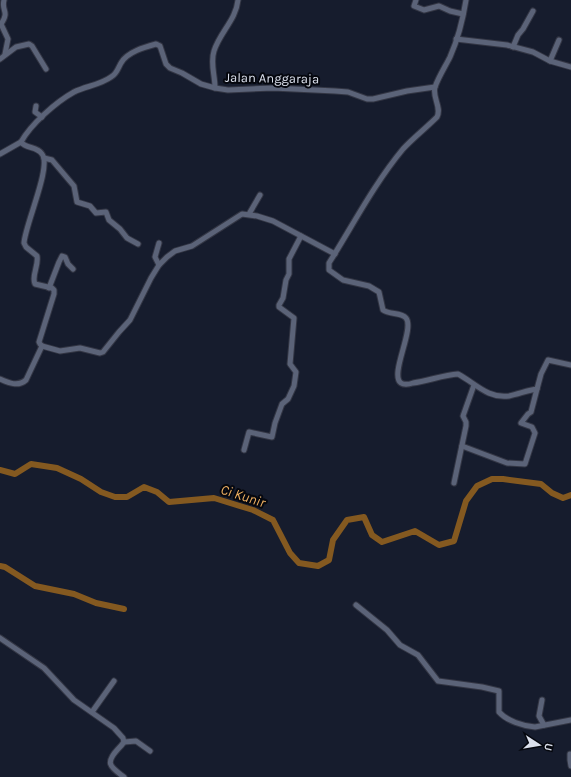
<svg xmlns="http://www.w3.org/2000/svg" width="571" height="777" font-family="Karla,sans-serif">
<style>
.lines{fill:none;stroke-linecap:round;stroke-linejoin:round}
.river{stroke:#845920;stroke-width:6}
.minor-casing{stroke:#333644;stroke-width:7}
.minor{stroke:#5b6378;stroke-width:5}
.labels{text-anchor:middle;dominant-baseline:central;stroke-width:4;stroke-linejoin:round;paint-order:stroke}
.street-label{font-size:13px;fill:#dbe0ec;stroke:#05070e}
.water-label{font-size:14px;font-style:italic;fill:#f0b162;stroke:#05070e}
</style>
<rect width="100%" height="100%" fill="#161c2d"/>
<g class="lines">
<g class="river">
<path d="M0,470L15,474L31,464L57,468L81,479L101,492L115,497H127L144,487L157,492L169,502L214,498L253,510L273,520L290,553L299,563L318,566L329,560L333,540L347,520L364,517L372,535L382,542L415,531L439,545L454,541L466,501L477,486L492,479H503L541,484L552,493L563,498L571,495"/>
<path d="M0,566L5,567L35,586L74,594L96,603L124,609"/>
</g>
<defs>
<g id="minor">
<path d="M4,0C1,11 10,11 1,24L8,39L5,54"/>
<path d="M416,0L414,6L424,10L439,6L450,11L463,14"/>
<path d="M456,39L507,45L533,52L550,61L571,67"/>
<path d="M513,47L518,35L523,29L533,11"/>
<path d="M0,59L16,47L29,44L32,46L46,69"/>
<path d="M550,61L559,40"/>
<path d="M435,87C432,98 442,107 437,117C426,128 413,138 403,149C374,184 353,225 329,263V270L343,280L369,286L379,292L383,310C390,315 401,312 406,318C415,329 389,375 401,383C404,385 410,384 413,383C428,381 443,375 458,374C475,383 488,399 509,396C519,394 528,390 537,389L541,374L548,360L571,365"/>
<path d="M215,88C215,75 210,63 214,51C220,32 236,20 238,0"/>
<path d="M36,106L35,112L42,117"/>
<path d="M21,142C31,124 56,102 74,92C86,86 100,85 111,77C117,74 118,68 121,63C127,52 145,47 156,44L160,46L166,64L170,68L182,73L201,84L215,88L228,90L273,88L335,91L348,92L367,99H373L407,91L435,87C439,76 445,67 450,57C458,39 463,19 466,0"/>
<path d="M21,142C26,149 37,146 42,154C52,166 25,225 24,243L26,247L37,256C39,266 31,276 35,284L52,288L54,290V294L39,342L40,344L42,346"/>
<path d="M0,154L21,142"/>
<path d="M44,158L52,160L74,186L77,202L90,206L96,213L106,212L109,220L120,229L127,238L138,244"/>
<path d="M249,214L260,195"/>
<path d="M159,243L155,257L159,265"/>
<path d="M49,288L59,262L62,256L65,257L68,264L73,269"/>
<path d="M42,346L60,351L80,348L100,353L103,352L119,332L130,320L151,278L159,265L167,257L175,251L192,246L242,214L257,216L273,221L335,254"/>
<path d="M0,379C9,383 18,387 26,380L42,346"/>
<path d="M462,446L507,463L525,464L535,433L532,427L521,423L528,414L531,412L537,389"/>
<path d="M244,450L249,432L272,437L275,423L282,404L288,399L294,386L296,372L290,364L294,318L279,307V305L283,298L286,280L289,274V259L301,236"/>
<path d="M454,483L466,426V422L463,416L474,385"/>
<path d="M356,605L387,630L400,645L418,655L438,681L482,687L499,691V712C507,721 523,726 535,727L571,720"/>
<path d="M0,638L44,668L74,700L114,728L123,738L124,742C122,745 120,747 118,749C104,764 111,767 124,777"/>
<path d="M542,700L539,716L544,725"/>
<path d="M92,712L114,681"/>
<path d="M124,742L136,741L150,751"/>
<path d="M570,754V760L571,766"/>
</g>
</defs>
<use href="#minor" class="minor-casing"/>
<use href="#minor" class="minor"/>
</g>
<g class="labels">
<g class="street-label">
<text transform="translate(272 78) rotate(1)">Jalan Anggaraja</text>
</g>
<g class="water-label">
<text transform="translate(243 496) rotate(18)">Ci Kunir</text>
</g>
</g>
<g transform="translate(539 745) rotate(102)" stroke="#05070e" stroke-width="3" paint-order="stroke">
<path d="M0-3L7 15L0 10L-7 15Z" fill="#dbe0ec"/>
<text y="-6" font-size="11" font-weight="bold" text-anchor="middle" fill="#dbe0ec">U</text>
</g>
</svg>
